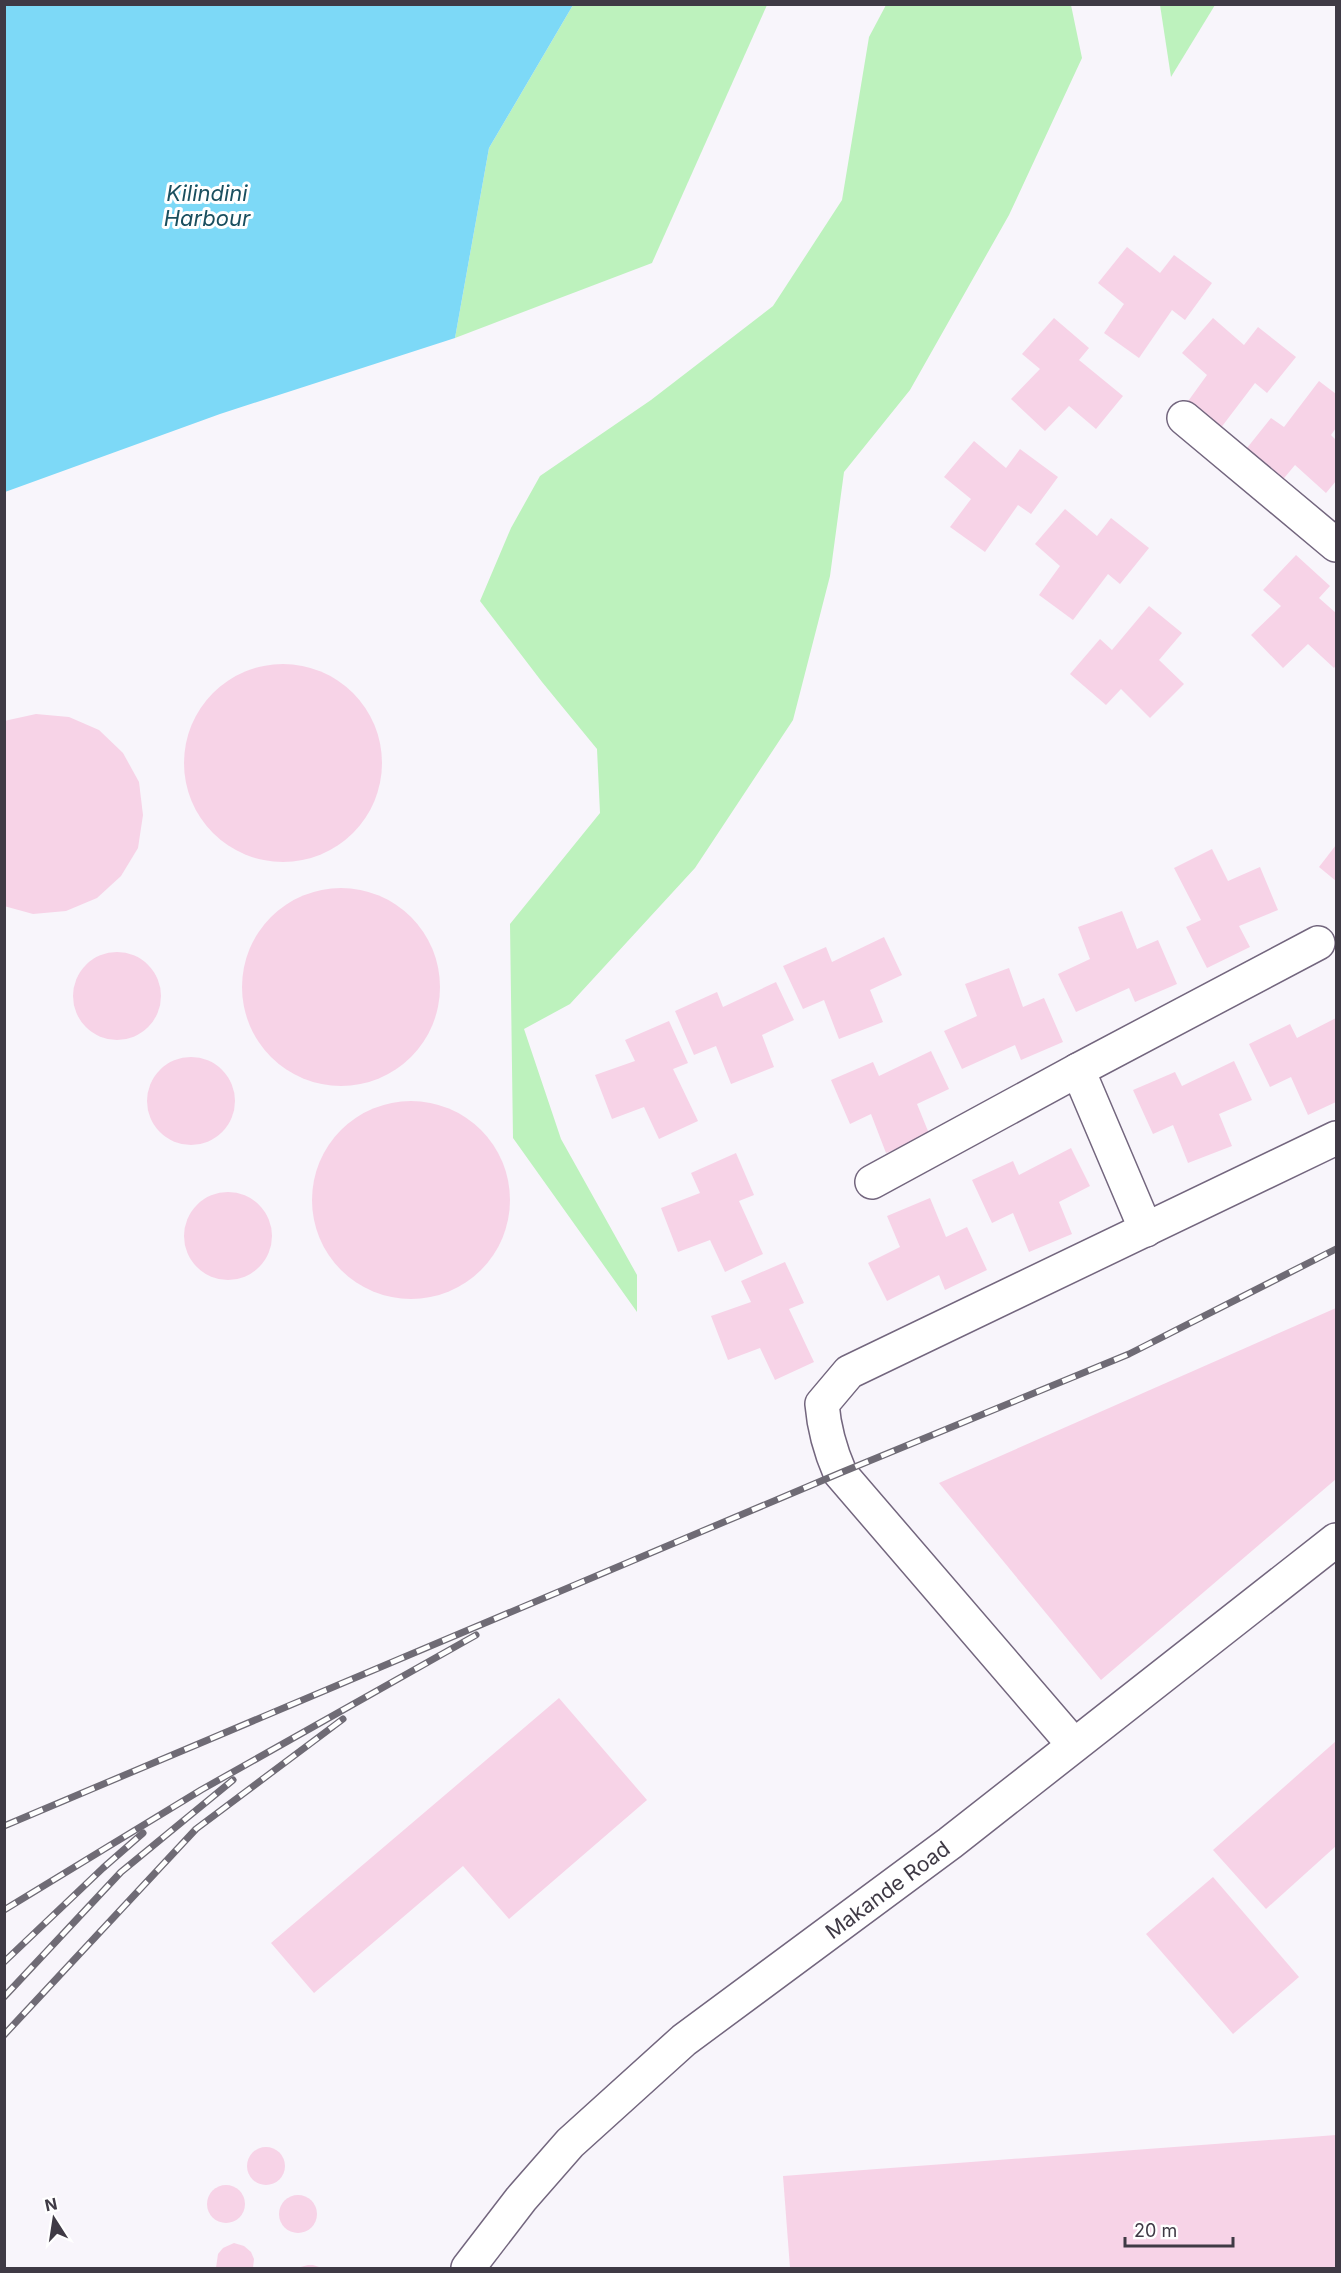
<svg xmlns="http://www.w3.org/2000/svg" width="1341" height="2273" font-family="Inter,sans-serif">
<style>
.green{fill:#bdf2bd}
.water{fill:#7dd9f7}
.building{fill:#f7d3e7}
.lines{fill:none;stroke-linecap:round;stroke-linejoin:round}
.minor-casing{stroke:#73667e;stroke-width:36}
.secondary-casing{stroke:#73667e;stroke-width:36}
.minor{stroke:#fff;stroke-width:33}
.secondary{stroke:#fff;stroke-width:33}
.rail-casing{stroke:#6f6b75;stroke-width:7}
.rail{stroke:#fff;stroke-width:4.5;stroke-dasharray:14;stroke-linecap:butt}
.labels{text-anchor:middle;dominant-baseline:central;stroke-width:6;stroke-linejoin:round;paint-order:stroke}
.street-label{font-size:21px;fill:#3f3a45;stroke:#fff}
.water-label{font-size:22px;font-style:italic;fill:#1a4f5f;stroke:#fff}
</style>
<rect width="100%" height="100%" fill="#f8f5fb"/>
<g class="green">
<path d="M573,5H767L652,263L455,338L489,148Z"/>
<path d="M886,5H1071L1082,58L1009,215L910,390L844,472L830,576L793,720L695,868L570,1004L524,1029L561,1139L637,1275V1312L513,1138L510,924L600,813L597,749L542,682L480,601L511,528L540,476L651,400L773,306L842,200L869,37Z"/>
<path d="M1160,5H1215L1171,77Z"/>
</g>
<path class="water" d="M5,4H573V5L489,148L455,338L220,414L5,492Z"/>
<g class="building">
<path d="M1127,247L1160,273L1174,255L1212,283L1185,320L1172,310L1139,358L1104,333L1124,304L1098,283Z"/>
<path d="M1054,318L1089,348L1079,360L1123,396L1096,429L1069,406L1045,431L1011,399L1040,369L1022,354Z"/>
<path d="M1213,318L1244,345L1258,327L1296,357L1267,393L1255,383L1220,429L1186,404L1207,375L1182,353Z"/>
<path d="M1319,381L1336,394V428L1331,435L1336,440V481L1326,493L1295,465L1280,483L1243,453L1271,418L1284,427Z"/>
<path d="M974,441L1006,468L1020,449L1058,477L1031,514L1018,505L985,552L950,527L971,499L944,477Z"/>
<path d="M1065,509L1097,536L1111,518L1149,548L1120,584L1108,574L1073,620L1039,595L1060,566L1035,544Z"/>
<path d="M1296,555L1330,586L1319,598L1336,613V665L1334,668L1308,644L1283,668L1251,635L1281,606L1263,590Z"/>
<path d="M1149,606L1182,633L1159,660L1184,684L1150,718L1121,689L1106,705L1070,674L1100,639L1112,650Z"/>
<circle cx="283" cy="763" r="99"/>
<path d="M36,714L69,717L99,730L123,753L139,782L143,815L138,848L121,876L97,898L66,911L33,914L4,906V721Z"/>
<path d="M1336,845V881L1319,867Z"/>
<path d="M1212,849L1228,881L1260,867L1278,910L1239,926L1250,947L1207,968L1186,927L1201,920L1174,868Z"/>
<circle cx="341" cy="987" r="99"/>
<path d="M1122,911L1137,949L1158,940L1177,984L1135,1002L1129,988L1076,1012L1058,974L1090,959L1078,927Z"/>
<path d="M884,937L902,975L870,990L883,1022L839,1039L824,1000L803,1009L783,966L826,947L832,962Z"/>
<circle cx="117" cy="996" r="44"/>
<path d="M1009,968L1023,1007L1044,998L1063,1042L1021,1060L1015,1045L962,1069L944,1031L977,1016L965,984Z"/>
<path d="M776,982L794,1020L762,1035L774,1067L731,1084L716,1046L694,1055L675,1011L717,992L723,1007Z"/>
<path d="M1336,1018V1102L1308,1115L1291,1077L1270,1087L1249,1044L1290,1024L1297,1038Z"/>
<path d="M669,1021L688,1063L673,1069L698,1121L659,1139L644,1107L612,1119L595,1075L635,1061L625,1040Z"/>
<path d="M931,1051L949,1089L917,1104L930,1136L886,1153L871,1114L850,1124L831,1080L873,1062L879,1076Z"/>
<circle cx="191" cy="1101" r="44"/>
<path d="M1234,1061L1252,1100L1219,1114L1232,1146L1188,1163L1173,1125L1153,1134L1133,1090L1175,1072L1182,1086Z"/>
<circle cx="411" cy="1200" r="99"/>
<path d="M1071,1148L1090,1186L1059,1202L1072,1234L1029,1252L1013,1213L992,1223L972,1180L1013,1161L1019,1175Z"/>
<path d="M736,1153L754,1195L739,1201L763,1254L725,1272L710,1240L678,1252L661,1208L700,1193L691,1173Z"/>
<circle cx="228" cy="1236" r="44"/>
<path d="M930,1198L946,1237L967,1227L987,1270L945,1290L939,1275L887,1301L868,1263L900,1247L887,1216Z"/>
<path d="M785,1262L804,1303L789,1309L814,1362L775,1380L760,1348L728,1360L711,1316L751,1302L741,1281Z"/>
<path d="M1336,1308V1479L1101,1680L939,1483Z"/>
<path d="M559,1698L647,1800L509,1919L463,1866L314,1993L271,1943Z"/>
<path d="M1336,1741V1846L1266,1909L1213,1850Z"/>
<path d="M1213,1877L1299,1977L1233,2034L1146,1934Z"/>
<path d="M1336,2135V2268H790L783,2176Z"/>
<circle cx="266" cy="2166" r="19"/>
<circle cx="226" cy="2204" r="19"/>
<circle cx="298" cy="2214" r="19"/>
<path d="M234,2243L244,2246L251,2252L254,2259L253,2268H216L218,2254L223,2248Z"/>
<path d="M308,2265H313L322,2268H297Z"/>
</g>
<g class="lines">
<defs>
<g id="minor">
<path d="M1184,418L1336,545"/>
<path d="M872,1182L1078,1070"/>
<path d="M1146,1230L1078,1070L1318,943"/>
<path d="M1074,1745L840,1473C830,1450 824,1428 822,1404L849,1372L1336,1138"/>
</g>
<g id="secondary">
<path id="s1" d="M468,2268L521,2199L570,2143L684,2040L950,1843L1336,1540"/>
</g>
</defs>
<use href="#minor" class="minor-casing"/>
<use href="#secondary" class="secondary-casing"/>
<use href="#minor" class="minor"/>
<use href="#secondary" class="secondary"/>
<defs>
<g id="rail">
<path d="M4,1826L840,1473L1129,1354L1336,1249"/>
<path d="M4,1910L201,1790L476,1635"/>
<path d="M4,1962L103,1868L143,1833"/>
<path d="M4,1997L121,1872L233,1780"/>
<path d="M4,2035L196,1829L343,1719"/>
</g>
</defs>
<use href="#rail" class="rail-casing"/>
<use href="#rail" class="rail"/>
</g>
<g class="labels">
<g class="street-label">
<text stroke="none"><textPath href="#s1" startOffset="568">Makande Road</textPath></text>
</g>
<g class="water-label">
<text x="207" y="193">Kilindini<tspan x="207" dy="25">Harbour</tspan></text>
</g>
</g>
<rect width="1341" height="2273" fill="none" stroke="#3f3a45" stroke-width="12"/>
<g transform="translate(54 2219) rotate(348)" stroke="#ffffff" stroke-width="4.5" paint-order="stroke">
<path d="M0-4.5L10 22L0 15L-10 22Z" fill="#3f3a45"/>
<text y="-9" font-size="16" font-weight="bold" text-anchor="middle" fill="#3f3a45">N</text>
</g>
<path d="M1125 2237v9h108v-9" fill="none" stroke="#3f3a45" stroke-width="3"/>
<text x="1134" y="2237" font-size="18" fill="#3f3a45" stroke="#ffffff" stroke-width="4.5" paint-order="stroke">20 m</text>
</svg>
